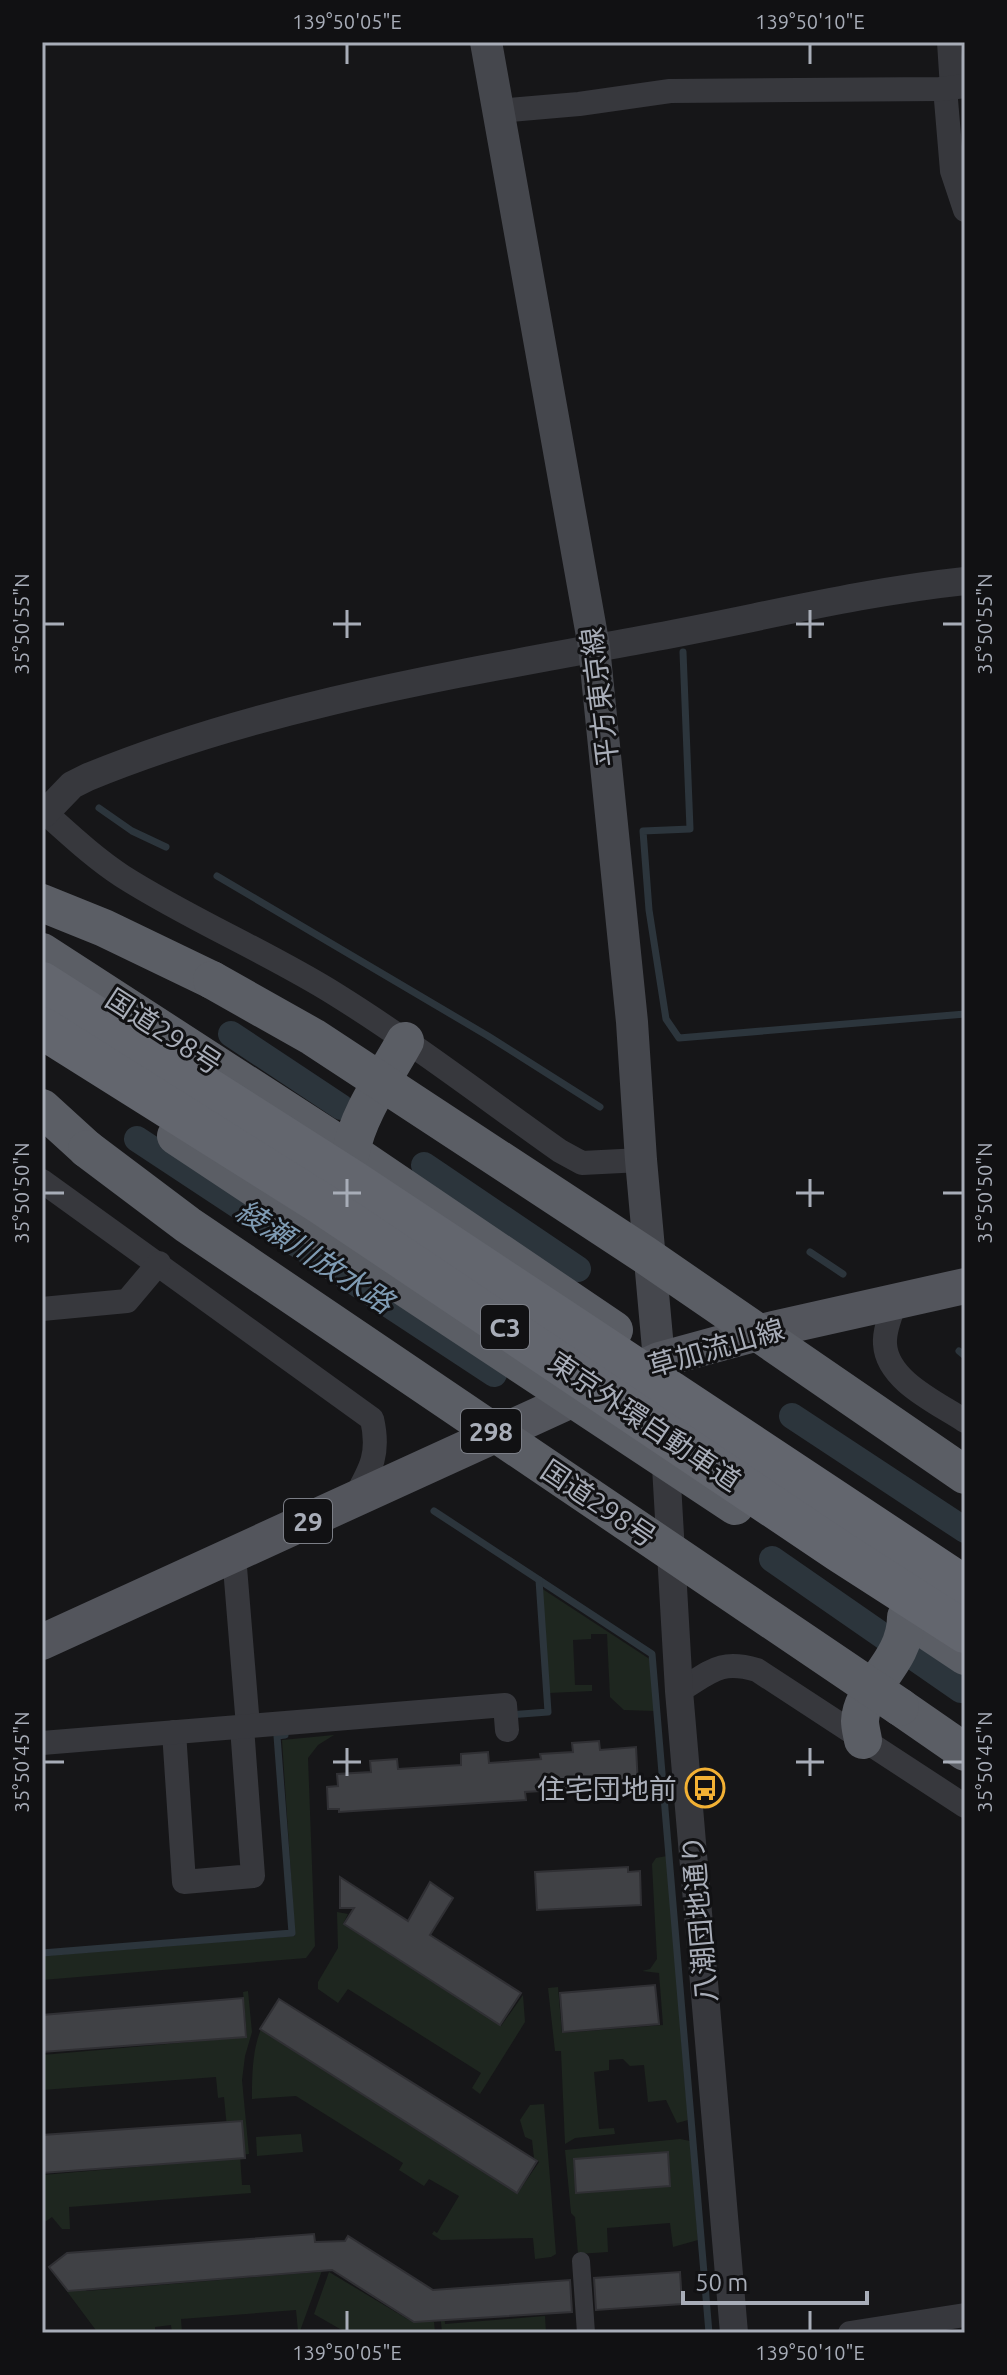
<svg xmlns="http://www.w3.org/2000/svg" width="1007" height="2375" font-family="Ubuntu,'Noto Sans JP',sans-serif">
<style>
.green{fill:#1e261f}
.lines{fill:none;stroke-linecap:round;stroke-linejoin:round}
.stream{stroke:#2c353c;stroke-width:7}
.canal{stroke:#2c353c;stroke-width:26}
.building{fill:#404145;stroke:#303034;stroke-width:2}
.pedestrian{stroke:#37383d;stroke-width:18}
.minor{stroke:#37383d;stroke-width:24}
.tertiary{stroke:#37383d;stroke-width:28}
.secondary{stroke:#45474d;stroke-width:32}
.primary{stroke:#53555c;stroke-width:36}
.trunk{stroke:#5b5e65;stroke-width:38}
.trunk-bridge{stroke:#5b5e65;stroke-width:38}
.motorway-bridge{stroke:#63666e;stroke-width:42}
.ticks{fill:none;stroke:#a8adb8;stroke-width:3}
.labels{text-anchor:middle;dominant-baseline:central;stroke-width:6;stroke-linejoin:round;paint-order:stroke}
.shield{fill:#111113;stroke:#7b7e86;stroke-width:2}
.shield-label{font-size:26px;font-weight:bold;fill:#a8adb8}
.street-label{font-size:28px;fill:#a8adb8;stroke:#111113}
.poi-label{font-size:28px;fill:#a8adb8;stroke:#111113;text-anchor:end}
.water-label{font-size:30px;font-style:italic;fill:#7f9bb3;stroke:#111113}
.neatline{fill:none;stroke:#a8adb8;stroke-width:3}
.ticks-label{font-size:20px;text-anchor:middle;fill:#a8adb8}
</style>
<rect width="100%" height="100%" fill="#161618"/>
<g class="green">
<path d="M541,1588L651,1660L655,1711L624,1710L610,1697L607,1634H591V1639L573,1640L575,1685H592V1691L549,1693Z"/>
<path d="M334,1735L318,1745L308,1758L315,1946L306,1958L42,1980V1956L295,1936L282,1740Z"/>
<path d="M667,1856L688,2120L677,2123L666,2100L648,2102L644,2065L630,2066L623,2059L609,2060V2070L594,2072L599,2129L614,2128L615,2134L575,2138L565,2144L561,2051H555L548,1988L558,1987L562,2033L663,2025L659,1973L642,1971L650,1969L657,1959L652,1864L656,1858Z"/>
<path d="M337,1912L348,1914L343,1924L501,2026L523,1995L525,2022L480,2094L472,2088L481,2073L348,1989L338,2003L318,1989V1982L338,1948Z"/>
<path d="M248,1991L252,2032L245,2056L242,2080L249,2154L240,2155L242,2185H250L251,2193L69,2207L70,2229H62L52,2217L42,2224V2175L230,2159L224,2097L218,2098L216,2077L42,2090V2055L247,2037L243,1992Z"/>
<path d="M270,2014L276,2018L267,2034L517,2194L539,2162L534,2158L532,2140L525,2137L520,2120L530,2105L544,2104L556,2254L551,2257L535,2259L533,2238L441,2240L432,2234L434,2231L437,2233L459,2196L429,2179L424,2186L399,2170L403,2163L296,2096L252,2099C252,2072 252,2036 270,2014Z"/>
<path d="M301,2134L303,2152L257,2156L256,2137Z"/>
<path d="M680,2139L690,2141L698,2240L673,2247L670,2223L607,2228L608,2252L578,2254L575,2217L571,2213L565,2150Z"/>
<path d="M318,2265H324L300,2331H298L296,2310L181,2319L182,2333H172L171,2325L155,2327V2333H98L57,2278L73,2267L85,2284L86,2291L318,2272Z"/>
<path d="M329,2272L409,2320L422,2300L423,2322H434L435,2333H347L314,2314Z"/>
<path d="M442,2292L445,2324L545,2316L546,2333H442L439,2301Z"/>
</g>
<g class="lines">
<g class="stream">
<path d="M683,652L690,829L643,831L649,910L666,1019L679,1038L965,1014"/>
<path d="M99,808L132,831L166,847"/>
<path d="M217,876L488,1036L600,1107"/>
<path d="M810,1252L843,1274"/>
<path d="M959,1351L965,1356"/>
<path d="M434,1511L652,1654L709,2333"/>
<path d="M508,1715L548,1712L539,1580"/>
<path d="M42,1953L292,1933L277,1736L285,1735"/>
</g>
<g class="canal">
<path d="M231,1034L341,1107"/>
<path d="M137,1139L494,1374"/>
<path d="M424,1165L578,1269"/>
<path d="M792,1416L965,1530"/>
<path d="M772,1559L961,1690"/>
</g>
</g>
<g class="building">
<path d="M599,1741L600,1750L636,1747L638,1785L525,1792L526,1800L339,1812V1809H328L327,1787L338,1786L337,1774L371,1772L370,1761L397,1759L398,1769L461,1765V1754L488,1752L489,1763L541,1759L540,1754L573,1752L572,1743Z"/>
<path d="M628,1867V1872L640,1871L641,1905L537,1910L535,1872Z"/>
<path d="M340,1877L408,1921L430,1882L453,1898L430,1935L521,1993L500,2025L344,1924L354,1908H340Z"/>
<path d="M655,1985L659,2024L563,2032L560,1993Z"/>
<path d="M243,1998L246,2037L42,2052V2015Z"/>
<path d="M279,1999L537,2161L517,2193L260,2029Z"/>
<path d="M242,2121L245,2158L42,2173V2135Z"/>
<path d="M668,2152L670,2186L576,2193L574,2159Z"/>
<path d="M314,2234L315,2242L345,2241L348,2236L433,2290L570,2280L572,2312L414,2322L332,2270L68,2291L49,2267L67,2253Z"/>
<path d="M680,2272L682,2304L596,2310L594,2278Z"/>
</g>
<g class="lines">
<path class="pedestrian" d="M581,2261L586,2333"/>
<g class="minor">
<path d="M949,42L952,88"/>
<path d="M945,88L952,171L965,210"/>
<path d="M498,111L579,104L670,91L940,89L965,86"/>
<path d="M42,810C68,833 93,857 122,876C191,920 266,951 335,994C412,1042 485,1098 560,1151L582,1163L641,1160"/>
<path d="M42,1181L372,1419C380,1454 371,1469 354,1499"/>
<path d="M896,1301C891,1314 884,1330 885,1344C887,1381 938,1403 965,1421"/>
<path d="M42,1309L127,1301L159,1263"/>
<path d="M234,1555L248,1726"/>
<path d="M679,1691C711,1672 719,1659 757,1670L965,1806"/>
<path d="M174,1732L184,1882L253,1876L242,1727"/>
<path d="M42,1743L505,1705L507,1730"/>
<path d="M850,2333L965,2315"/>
</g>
<g class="tertiary">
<path d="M45,813L72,785L88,777C269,703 464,673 656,637C759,618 861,592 965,581"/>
<path d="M665,1449L679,1691L734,2333"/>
</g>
<path class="secondary" d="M486,42L594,647L632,1022L641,1160L659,1360"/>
<path class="primary" d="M42,1642L659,1360L773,1329L965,1286"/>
<g class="trunk">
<path d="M42,903L104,928L212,980"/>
<path d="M42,952L351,1152L614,1330"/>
<path d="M42,1108L87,1149"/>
<path d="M176,1136L735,1506"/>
<path d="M351,1152C358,1113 386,1076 405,1041"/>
<path d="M914,1622L965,1656"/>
<path d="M900,1707L965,1752"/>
<path d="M863,1740C862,1734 860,1727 860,1721C861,1687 906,1663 906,1617"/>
</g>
<g class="trunk-bridge">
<path d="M212,980L313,1037L645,1255L965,1475"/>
<path d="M87,1149L188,1225L900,1707"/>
</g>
<g class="motorway-bridge">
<path d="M42,983L354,1182L965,1587"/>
<path d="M42,1028L322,1204L839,1551L965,1632"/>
</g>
</g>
<path class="ticks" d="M347,44V64M810,44V64M347,610V638M810,610V638M44,624H64M333,624H361M796,624H824M943,624H963M347,1179V1207M810,1179V1207M44,1193H64M333,1193H361M796,1193H824M943,1193H963M347,1748V1776M810,1748V1776M44,1762H64M333,1762H361M796,1762H824M943,1762H963M347,2311V2331M810,2311V2331"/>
<defs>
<symbol id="bus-ring" viewBox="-11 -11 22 22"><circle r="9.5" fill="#111113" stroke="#f2b134" stroke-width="1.5"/><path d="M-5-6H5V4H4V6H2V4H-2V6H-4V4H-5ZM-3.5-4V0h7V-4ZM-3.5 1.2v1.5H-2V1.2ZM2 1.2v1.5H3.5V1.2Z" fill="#f2b134"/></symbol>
</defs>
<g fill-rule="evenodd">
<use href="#bus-ring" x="683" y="1766" width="44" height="44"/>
</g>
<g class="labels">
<g class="shield">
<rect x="481" y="1305" width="48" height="44" rx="6"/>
<rect x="461" y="1409" width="60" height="44" rx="6"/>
<rect x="284" y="1499" width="48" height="44" rx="6"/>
</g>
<g class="shield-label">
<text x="505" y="1327">C3</text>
<text x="491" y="1431">298</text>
<text x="308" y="1521">29</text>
</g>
<g class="street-label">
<text transform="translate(599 697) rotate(-97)">平方東京線</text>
<text transform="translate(164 1031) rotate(33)">国道298号</text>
<text transform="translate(716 1347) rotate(-16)">草加流山線</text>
<text transform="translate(645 1421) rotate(34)">東京外環自動車道</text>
<text transform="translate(599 1503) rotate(34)">国道298号</text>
<text transform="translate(699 1919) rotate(-95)">八潮団地通り</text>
</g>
<g class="poi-label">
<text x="677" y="1788">住宅団地前</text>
</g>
<g class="water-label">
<text transform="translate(315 1256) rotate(33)">綾瀬川放水路</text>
</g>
</g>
<rect width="1007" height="2375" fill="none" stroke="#111113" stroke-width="88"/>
<path d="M683 2291v12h184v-12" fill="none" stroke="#a8adb8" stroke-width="4"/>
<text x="695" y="2291" font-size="24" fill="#a8adb8" stroke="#111113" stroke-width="6" paint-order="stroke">50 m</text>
<rect x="44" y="44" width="919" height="2287" class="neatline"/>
<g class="ticks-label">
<text x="347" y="29">139°50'05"E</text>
<text x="810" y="29">139°50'10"E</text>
<text transform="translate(22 624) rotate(-90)" y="7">35°50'55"N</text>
<text transform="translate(985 624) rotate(-90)" y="7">35°50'55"N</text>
<text transform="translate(22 1193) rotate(-90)" y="7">35°50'50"N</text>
<text transform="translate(985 1193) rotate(-90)" y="7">35°50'50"N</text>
<text transform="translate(22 1762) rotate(-90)" y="7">35°50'45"N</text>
<text transform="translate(985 1762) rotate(-90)" y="7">35°50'45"N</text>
<text x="347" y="2360">139°50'05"E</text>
<text x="810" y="2360">139°50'10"E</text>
</g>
</svg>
